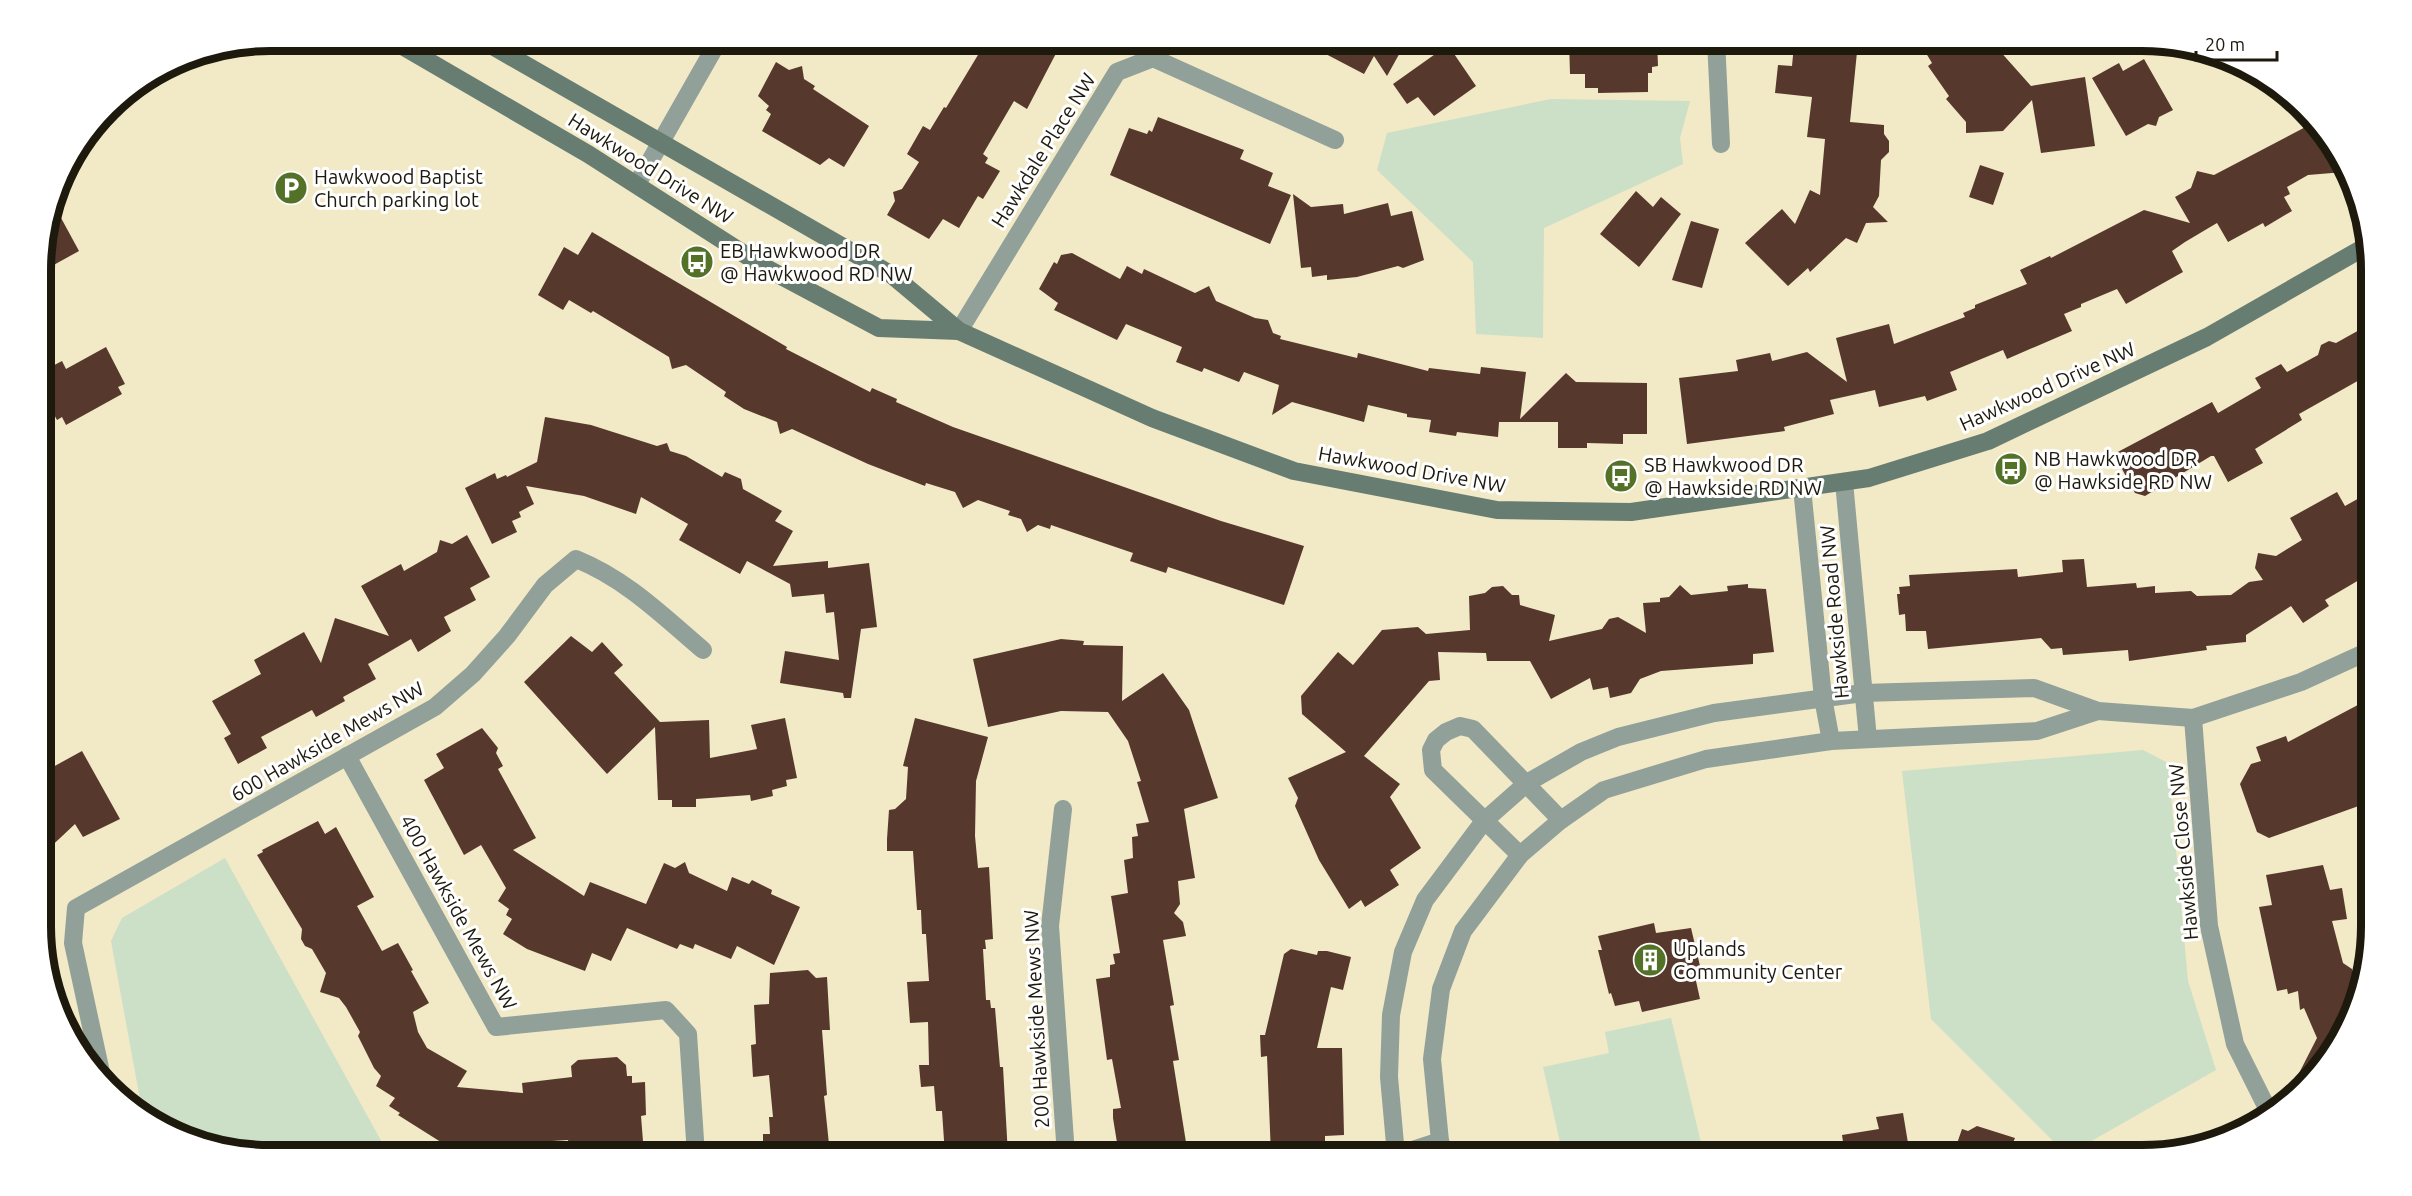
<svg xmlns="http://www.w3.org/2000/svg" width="2412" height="1196" font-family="Ubuntu,sans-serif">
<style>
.green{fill:#ccdfc7}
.building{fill:#56392c}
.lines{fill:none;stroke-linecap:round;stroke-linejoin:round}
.street{stroke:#91a099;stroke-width:18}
.secondary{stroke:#677d72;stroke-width:18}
.labels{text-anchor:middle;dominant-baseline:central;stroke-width:6;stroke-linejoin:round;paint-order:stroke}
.street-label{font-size:20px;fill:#1d190d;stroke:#fff}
.poi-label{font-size:20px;fill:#1d190d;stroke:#fff;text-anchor:start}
.rim{fill:none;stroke:#1d190d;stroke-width:8}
</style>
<rect width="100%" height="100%" fill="#f2e9c7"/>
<g class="green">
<path d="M1551,99L1690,101L1680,138L1683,164L1544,228L1543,338L1476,334L1473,262L1377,170L1387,133Z"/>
<path d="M2143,750L2168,763L2188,981L2216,1070L2067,1155L1931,1019L1902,771Z"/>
<path d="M225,858L389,1155H342L335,1143L290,1155H270L169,1132L142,1110L111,941L122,918Z"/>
<path d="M1671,1018L1704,1155H1563L1543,1067L1609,1053L1605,1032Z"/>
</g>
<g class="building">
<path d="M987,40H1063L1027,109L1014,101L983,154L988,158L985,163L1000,171L983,199L978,196L959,228L943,219L929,239L887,215L895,201L893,192L902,189L919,162L907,154L923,126L930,130L944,107L946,108Z"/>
<path d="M1299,40H1407L1387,76L1374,56L1364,74Z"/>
<path d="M1569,40H1657L1658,66L1652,67V73H1648V92L1598,93V88H1585V74H1570Z"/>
<path d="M1918,40H1990L2031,86L2085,77L2095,146L2041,153L2032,100L2003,131L1966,133V122L1946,99L1949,96L1928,66L1932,63Z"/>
<path d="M1448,45L1476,86L1434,116L1418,97L1407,104L1393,84Z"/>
<path d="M1794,45L1857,52L1850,122L1884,125V134L1889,141V152L1881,160L1879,196L1873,207L1888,222L1866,223L1857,243L1846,238L1810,272L1808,268L1788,286L1745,243L1782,209L1795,224L1810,190L1820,195L1825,139L1807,137L1812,97L1775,93L1778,65L1792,66Z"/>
<path d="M2144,59L2173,110L2159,117L2156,126L2148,124L2126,136L2092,78L2119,63L2123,71Z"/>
<path d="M776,62L789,70L802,66L804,79L815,86L813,89L869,126L844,167L829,158L820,165L762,131L771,114L766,110L769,106L758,96Z"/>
<path d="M1158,117L1244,150L1240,159L1273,173L1268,186L1291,195L1270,244L1110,175L1129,128L1147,134L1149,130L1152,132Z"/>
<path d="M2315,122L2333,142L2344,172L2308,175L2287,187L2290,194L2284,197L2292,211L2265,227L2263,223L2228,242L2217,223L2185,242L2172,251L2183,272L2126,304L2117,289L2081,304V307L2064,314L2072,331L2007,359L2003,350L1950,372L1957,390L1927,401L1925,396L1879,407L1875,390L1830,400L1834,414L1784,427L1785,431L1687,444L1679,378L1738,371L1736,360L1770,353L1772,361L1807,352L1847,382L1836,338L1889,324L1894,344L1965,317L1963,313L1975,308V305L2027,284L2020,270L2050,256L2051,258L2144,210L2190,223L2175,197L2191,188L2197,171L2214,175Z"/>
<path d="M1980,165L2004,173L1993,205L1969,197Z"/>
<path d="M1636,191L1653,207L1661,197L1681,214L1639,267L1600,234Z"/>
<path d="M1293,194L1311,207L1343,204L1344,214L1388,203L1391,216L1412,211L1424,260L1403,268L1398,266L1357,277L1327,280V275L1312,277L1311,267L1301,268Z"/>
<path d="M54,205L79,251L41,272V254Z"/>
<path d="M1691,221L1719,229L1702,288L1672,280Z"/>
<path d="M592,232L787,347L786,349L870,392L872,388L897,399L896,402L953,427L1221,521L1304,546L1284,605L1168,567L1166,573L1130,561L1133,553L1051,525L1050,529L1038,525L1027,532L1021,519L1008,515L1010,511L978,500L963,508L955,492L926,483L925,486L868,464L792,429L780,434L777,422L744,409L724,396L726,392L686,365L672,369L669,357L593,311L591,313L569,300L563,310L538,295L564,247L578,255Z"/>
<path d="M1072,253L1120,279L1127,266L1142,274L1144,269L1195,293L1209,286L1216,301L1255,318L1268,320L1273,333L1281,336L1280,339L1357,358L1358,353L1428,371L1429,368L1480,374L1481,367L1526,372L1520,419L1566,373L1576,382L1647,383V434H1623V444L1587,443V448H1558V422H1499L1498,437L1457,432L1456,436L1429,432L1431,420L1407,417V414L1368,405L1364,422L1292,402L1272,415L1279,385L1244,372L1239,382L1204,368L1202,372L1176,362L1182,347L1126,324L1117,340L1054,310L1058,303L1039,289L1054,262L1057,264L1061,255Z"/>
<path d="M2370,324V374L2299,414L2302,420L2255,449L2263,463L2228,482L2214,456H2211L2145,496L2135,493L2114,454L2212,402L2218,413L2261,388L2255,378L2281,364L2287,372L2318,355L2321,345L2329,341L2336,343Z"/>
<path d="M106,347L125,384L118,387L122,394L66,425L62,417L57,420L41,391V372L62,361L66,369Z"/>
<path d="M545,417L591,425L657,446L667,443L670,451L686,456L722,477L725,472L741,479L743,489L782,511L775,521L793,531L773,566L828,561V568L869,563L877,627L861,629L851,698H844L843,693L780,683L785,651L839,660L834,612L826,613L824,594L792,597L790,584L747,561L740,574L679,540L688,524L641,497L636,514L584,496L526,486L534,504L519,512L521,517L512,521L517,532L492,544L465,488L495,473L497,479L506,475L507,477L537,462Z"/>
<path d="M2337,492L2345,506L2370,492L2371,573L2325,600L2329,606L2303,623L2291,606L2246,635V642L2206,646L2207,650L2129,661L2128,650L2063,655L2062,648L2051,649L2041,638L1928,649L1926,631H1906L1905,614L1899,615L1897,594H1900L1899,587L1910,586L1909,575L2017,569L2018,577L2063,572L2062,560L2084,559L2087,587L2136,583L2137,588L2155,586V593L2191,591L2197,596L2231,595L2249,582L2263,580L2255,568L2258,553L2276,556L2302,540L2290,518Z"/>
<path d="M467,535L490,577L470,588L476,600L444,617L451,631L418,652L411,639L368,664L376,679L343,697L345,701L316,717L312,710L261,737L267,748L238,764L224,738L231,734L212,701L261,674L254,660L304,632L321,663L335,618L389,636L361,586L401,564L404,571L437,552L440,540L452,544Z"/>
<path d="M1748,584V588L1766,589L1774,652L1753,654V664L1661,671L1640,679L1631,693L1610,698L1608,687L1593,690L1590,678L1551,699L1530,661H1487L1486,653L1438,652L1440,680L1429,681L1364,756L1400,784L1390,797L1421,848L1390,870L1399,885L1365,907L1361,900L1349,909L1319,860L1295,806L1298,798L1288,778L1346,752L1302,714L1301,696L1338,652L1353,665L1382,630L1418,627L1426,634L1470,630L1469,596L1485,593L1492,587L1503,586L1512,595H1519L1520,605L1555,615L1549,641L1602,629L1609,619L1618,617L1646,633L1643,603L1660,602V598L1669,597L1680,585L1691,595L1728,591L1727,586Z"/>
<path d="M571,636L592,652L602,642L623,665L614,673L660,722L709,720L710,758L757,749L751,725L785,718L797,778L786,780L787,786L772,790L773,796L751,801L750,795L696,799V807H672V800H658L655,727L607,774L524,682Z"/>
<path d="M1061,639L1084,641L1083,645L1123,646L1122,701L1163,673L1189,710L1218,798L1184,809L1195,878L1178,881L1180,904L1174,913L1183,922L1186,936L1163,940L1174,1005L1170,1006L1179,1060L1173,1061L1188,1155H1119L1113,1118V1109L1121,1108L1112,1059L1107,1060L1096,979L1110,977V965L1115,964L1113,954L1120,953L1111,896L1128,893L1124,860L1133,858L1132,837L1138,836L1136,824L1149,822L1137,782L1141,781L1128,741L1108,712L1061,711L988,727L973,659Z"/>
<path d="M2371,698V791L2367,803L2269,838L2257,832L2240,784L2251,764L2261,761L2256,747L2286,736L2288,742Z"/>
<path d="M915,718L988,737L976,781L975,836L978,868L989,867L993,939L985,940L986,949H983L986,1000H990L991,1008H995L1000,1067H1003L1008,1155H945L942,1111H936L934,1086L921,1087L919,1065H929L928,1022L910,1023L907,982L929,981L926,934H922L921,910H917L913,851H887V839L889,810L895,809L906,799L908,767L903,766Z"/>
<path d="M482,728L498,748L496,753L503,766L498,769L536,838L513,850L584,896L590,882L646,904L664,863L675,868L685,862L689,873L727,891L732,877L749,884L752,880L772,890L771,894L800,907L774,965L737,946L731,959L695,944L693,949L680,944L677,949L627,928L611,961L592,953L585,971L527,949L503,934L512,919L506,915L509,909L498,901L506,888L481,845L464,855L424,780L444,768L436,754Z"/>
<path d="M82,751L120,819L83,837L75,824L42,855V773Z"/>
<path d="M318,821L325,834L336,827L374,897L357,906L382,951L398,943L413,970L411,971L429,1003L413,1012L418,1032L427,1048L467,1071L457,1087L523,1093L522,1083L572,1077L571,1066L578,1060L617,1057L626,1065L627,1076H632V1083L645,1082L646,1115L641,1116L644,1154L570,1155L568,1140L504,1144L503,1155H443L444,1144L398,1115L400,1113L389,1106L395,1098L376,1086L381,1076L374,1068L358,1036L360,1032L346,1007L339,998L320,992L326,973L312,949L305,946L301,939L302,929L257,855L263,852L262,850Z"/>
<path d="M2323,865L2330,890L2342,888L2347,919L2332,921L2343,963L2352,969L2354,979L2350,987L2353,1005L2348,1027L2315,1077L2302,1088L2294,1083L2317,1038L2304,1008L2300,1010L2298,991L2288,994L2287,989L2277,991L2259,907L2272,905L2266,875Z"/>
<path d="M1654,923L1656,933L1691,928L1701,970L1694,972L1700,999L1642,1012L1639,1001L1615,1006L1611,993L1609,994L1598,950H1602L1598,936Z"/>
<path d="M1291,949L1317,955L1318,951H1327L1351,957L1343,990L1331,987L1317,1048H1342L1344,1135L1325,1136V1143L1309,1144L1310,1155H1271L1267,1056L1261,1057L1260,1035H1265L1284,954Z"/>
<path d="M808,970L816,978L827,977L830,1030H822L827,1095L824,1096L830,1154L763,1155V1134H770L769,1117H773L769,1075L753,1077L751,1045L756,1044L754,1005L769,1004L770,973Z"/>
<path d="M1903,1113L1910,1155H1845L1842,1135L1879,1129L1876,1117Z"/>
<path d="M1977,1126L2015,1138L2008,1155H1953L1962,1129L1968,1131Z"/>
</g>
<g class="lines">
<g class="street">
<path d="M1716,40L1721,144"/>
<path d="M637,184L719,40"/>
<path d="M959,331L1117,72L1153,58L1335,140"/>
<path d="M1844,482L1868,739"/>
<path d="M1802,488L1823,698L1831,741"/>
<path d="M2193,718L2209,926L2235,1044L2271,1116"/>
<path d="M347,756L496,1027L666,1010L688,1034L696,1155"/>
<path d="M1063,809L1050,926L1066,1155"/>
<path d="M1520,855L1433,770L1431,750L1436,740L1446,732L1460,726L1473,729L1561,820"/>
<path d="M102,1077L73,943L76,908L435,707L473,674L507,636L545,585L576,559C626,579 663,616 703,650"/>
<path d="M1396,1155L1389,1077L1391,1015L1403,952L1425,900L1484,821L1527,783L1581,752L1618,737L1714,713L1863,693L2034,688L2098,711L2193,718L2301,682L2371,650"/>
<path d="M1397,1155L1440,1141"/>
<path d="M1445,1155L1440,1141L1432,1059L1441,989L1463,931L1520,855L1561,820L1604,790L1706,759L1831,741L2037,731L2098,711"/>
</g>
<g class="secondary">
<path d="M392,40L588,154L766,268L879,328L959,331"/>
<path d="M482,40L892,275L959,331L1152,418L1294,471L1497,510L1631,512L1869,478L1988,441L2207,337L2370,244"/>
</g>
</g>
<defs>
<symbol id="parking-disc" viewBox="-11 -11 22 22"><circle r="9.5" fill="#537127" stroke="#fff"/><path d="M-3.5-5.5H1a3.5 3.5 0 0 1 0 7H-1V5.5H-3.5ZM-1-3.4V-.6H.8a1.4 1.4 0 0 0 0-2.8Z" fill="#fff"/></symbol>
<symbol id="bus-disc" viewBox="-11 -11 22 22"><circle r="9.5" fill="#537127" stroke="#fff"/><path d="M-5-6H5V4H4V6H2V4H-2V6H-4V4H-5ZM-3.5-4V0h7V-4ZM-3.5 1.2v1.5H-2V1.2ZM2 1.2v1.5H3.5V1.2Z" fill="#fff"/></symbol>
<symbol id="building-disc" viewBox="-11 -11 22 22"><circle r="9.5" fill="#537127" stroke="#fff"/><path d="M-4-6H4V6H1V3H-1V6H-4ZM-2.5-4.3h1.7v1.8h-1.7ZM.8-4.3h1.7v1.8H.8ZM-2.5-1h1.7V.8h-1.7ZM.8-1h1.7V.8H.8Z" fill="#fff"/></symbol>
</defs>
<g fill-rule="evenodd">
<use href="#parking-disc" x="272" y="169" width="38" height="38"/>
<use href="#bus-disc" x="678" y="243" width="38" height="38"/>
<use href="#bus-disc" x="1992" y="450" width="38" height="38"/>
<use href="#bus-disc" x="1602" y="457" width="38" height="38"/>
<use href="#building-disc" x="1631" y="941" width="38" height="38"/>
</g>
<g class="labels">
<g class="street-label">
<text transform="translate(1043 150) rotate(-58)">Hawkdale Place NW</text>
<text transform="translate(651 168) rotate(32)">Hawkwood Drive NW</text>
<text transform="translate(2047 386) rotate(-24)">Hawkwood Drive NW</text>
<text transform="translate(1412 469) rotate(10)">Hawkwood Drive NW</text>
<text transform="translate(1834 612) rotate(-95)">Hawkside Road NW</text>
<text transform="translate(327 741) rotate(-30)">600 Hawkside Mews NW</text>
<text transform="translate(2183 852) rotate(-95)">Hawkside Close NW</text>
<text transform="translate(459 912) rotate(61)">400 Hawkside Mews NW</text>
<text transform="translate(1036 1019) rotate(-93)">200 Hawkside Mews NW</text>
</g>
<g class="poi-label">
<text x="314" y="176">Hawkwood Baptist<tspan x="314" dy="23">Church parking lot</tspan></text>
<text x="720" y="250">EB Hawkwood DR<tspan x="720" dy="23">@ Hawkwood RD NW</tspan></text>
<text x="2034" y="458">NB Hawkwood DR<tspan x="2034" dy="23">@ Hawkside RD NW</tspan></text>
<text x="1644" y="464">SB Hawkwood DR<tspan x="1644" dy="23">@ Hawkside RD NW</tspan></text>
<text x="1673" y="948">Uplands<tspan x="1673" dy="23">Community Center</tspan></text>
</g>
</g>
<path d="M0 0H2412V1196H0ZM270 51H2142A219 219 0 0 1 2361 270V926A219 219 0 0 1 2142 1145H270A219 219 0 0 1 51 926V270A219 219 0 0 1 270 51Z" fill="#fff" fill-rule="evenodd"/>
<path class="rim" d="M270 51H2142A219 219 0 0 1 2361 270V926A219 219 0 0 1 2142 1145H270A219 219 0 0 1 51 926V270A219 219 0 0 1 270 51Z"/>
<path d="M2196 51v9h81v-9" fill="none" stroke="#1d190d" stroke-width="3"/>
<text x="2205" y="51" font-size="18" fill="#1d190d" stroke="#ffffff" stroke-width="4.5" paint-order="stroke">20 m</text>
</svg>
